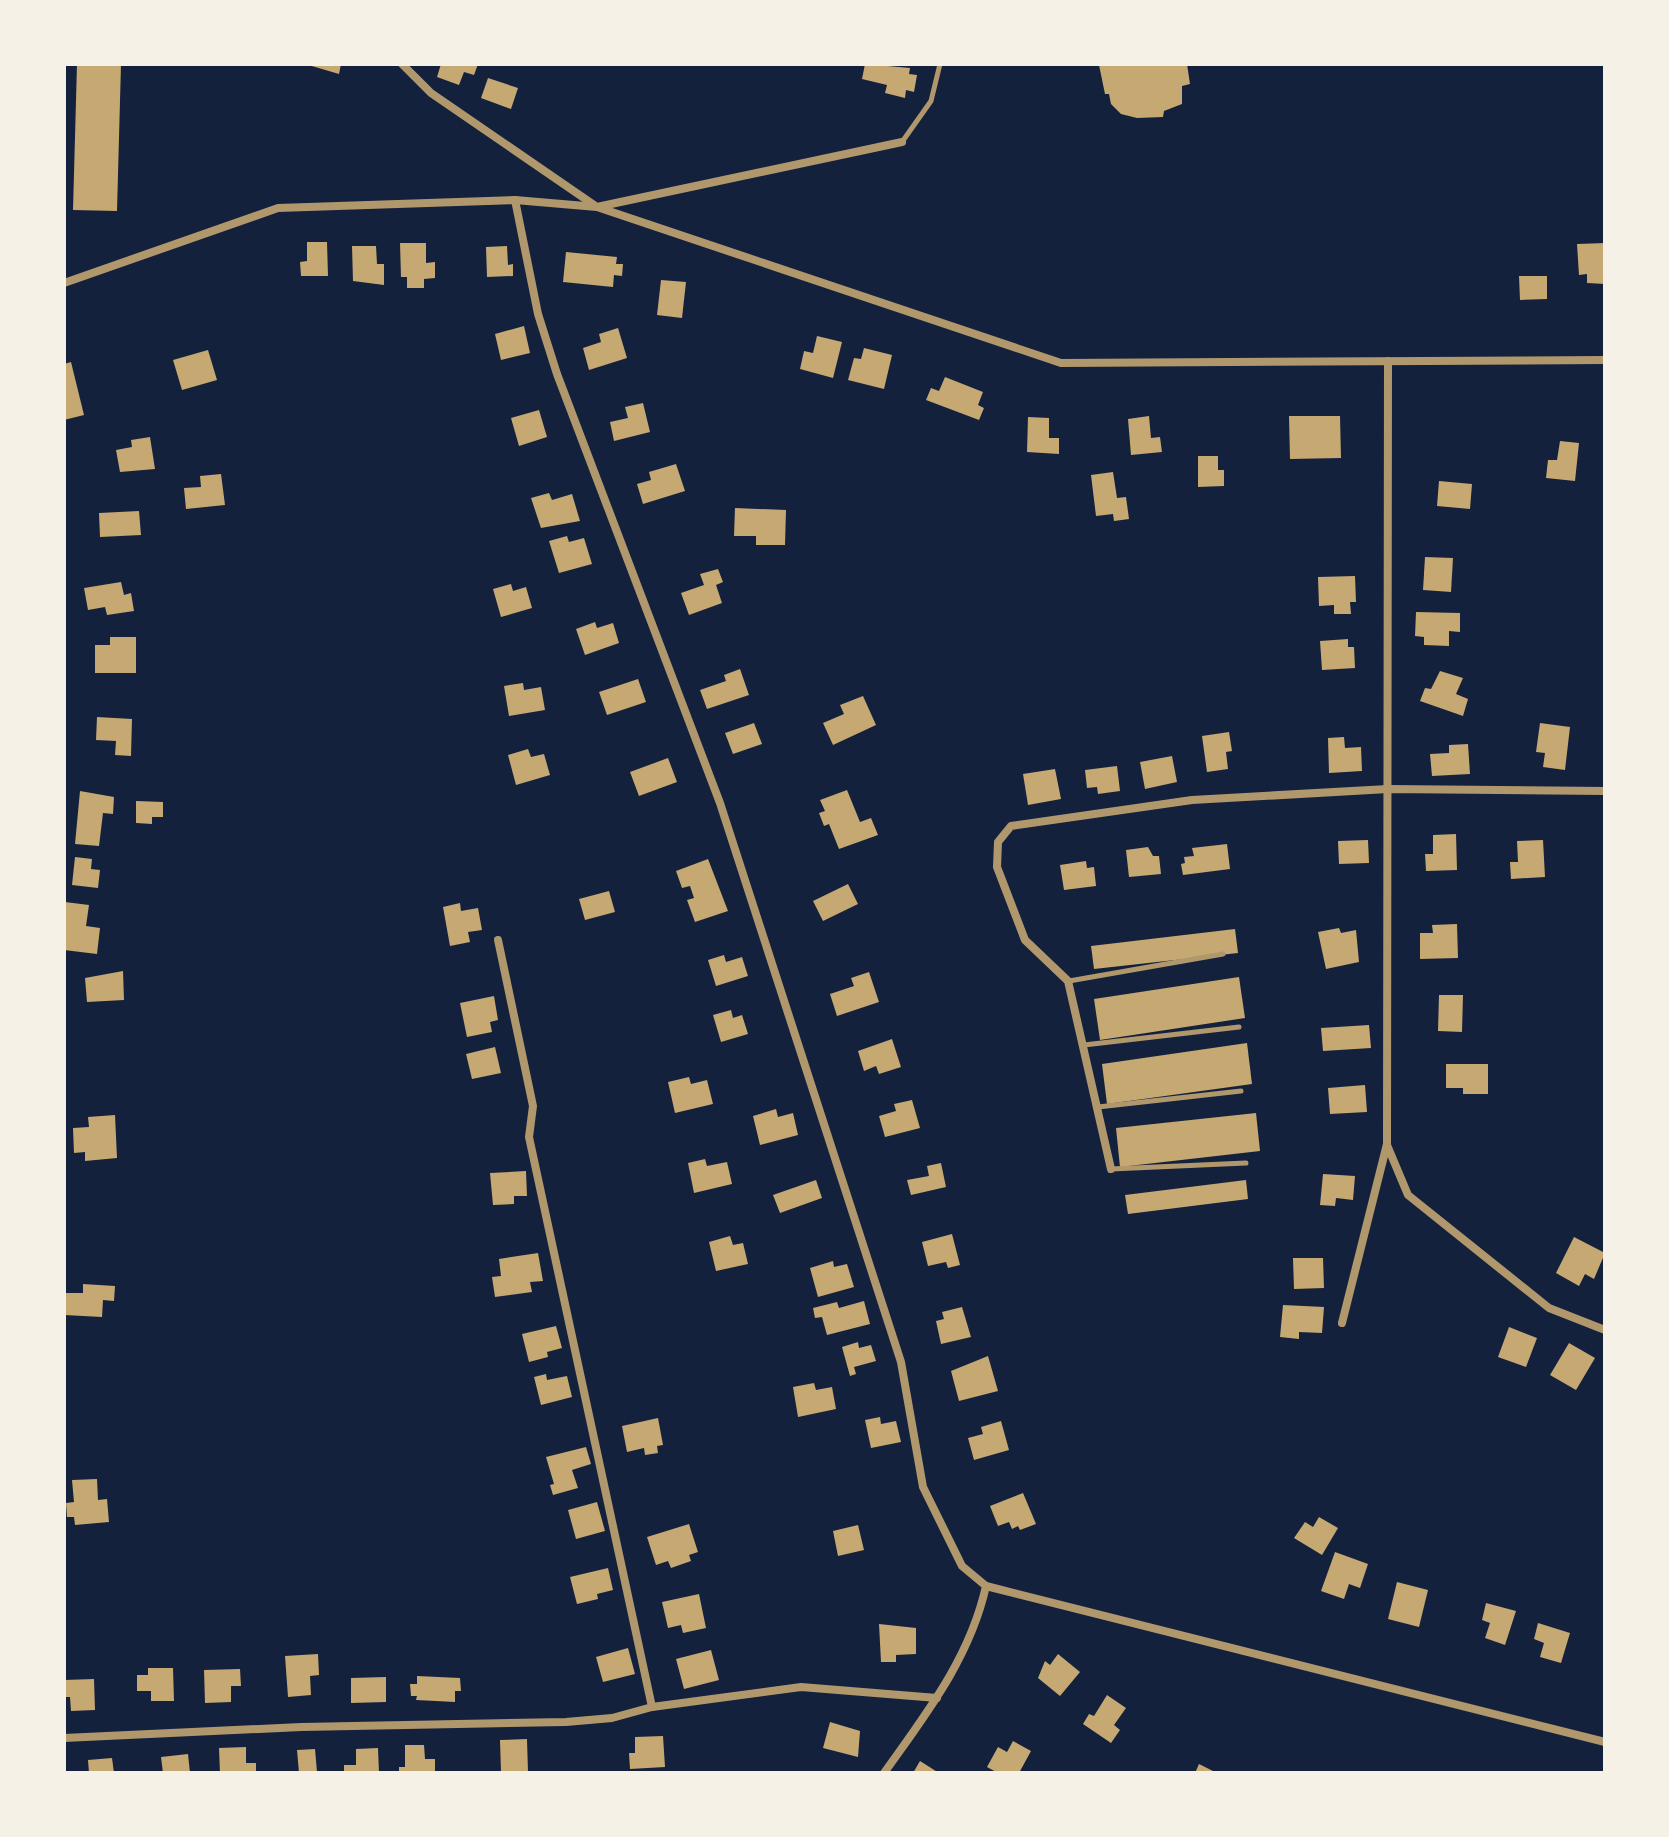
<svg xmlns="http://www.w3.org/2000/svg" width="1669" height="1837" font-family="Arial,sans-serif">
<style>
.building{fill:#c6a872}
.lines{fill:none;stroke-linecap:round;stroke-linejoin:round}
.service{stroke:#b1986c;stroke-width:5}
.minor{stroke:#b1986c;stroke-width:8}
</style>
<rect width="100%" height="100%" fill="#14213d"/>
<g class="building">
<path d="M77,64H121L117,211L73,210Z"/>
<path d="M305,64H341L339,74Z"/>
<path d="M441,64H478L474,75L464,72L459,85L437,77Z"/>
<path d="M865,64L910,68L909,74L917,75L914,92L906,90L905,98L885,93L887,85L862,79Z"/>
<path d="M1187,64L1190,84L1182,86V104L1164,111L1163,117L1137,118L1121,114L1111,104L1109,94H1105L1099,65Z"/>
<path d="M488,78L518,88L511,109L481,98Z"/>
<path d="M307,242H327L328,276H301L300,262L307,261Z"/>
<path d="M400,243H426V263L435,262V278L424,279V288H407V277H401Z"/>
<path d="M1605,243V284L1587,283V274L1579,275L1577,244Z"/>
<path d="M352,246H376L377,264H384V285L353,281Z"/>
<path d="M507,246L508,265L513,264V276L487,277L486,247Z"/>
<path d="M566,252L617,257L616,264H623L622,276L614,275L613,287L563,282Z"/>
<path d="M1519,276H1547V299L1520,300Z"/>
<path d="M661,280L686,282L682,318L657,315Z"/>
<path d="M524,326L530,353L501,360L495,334Z"/>
<path d="M618,328L627,358L589,370L583,348L601,342L599,334Z"/>
<path d="M817,336L842,342L833,378L800,369L804,351L813,353Z"/>
<path d="M864,348L892,355L884,389L848,380L854,358L861,359Z"/>
<path d="M208,350L217,380L182,390L173,360Z"/>
<path d="M71,362L84,415L64,420V364Z"/>
<path d="M945,377L983,392L978,405L984,408L979,420L926,400L931,388L939,391Z"/>
<path d="M643,403L650,432L614,441L610,422L628,418L625,407Z"/>
<path d="M539,410L547,437L519,446L511,418Z"/>
<path d="M1149,416L1151,438L1160,437L1162,452L1131,455L1128,419Z"/>
<path d="M1289,416H1340L1341,458L1290,459Z"/>
<path d="M1028,417L1049,418V438H1059V454L1027,452Z"/>
<path d="M150,437L155,469L120,472L116,450L132,447L131,440Z"/>
<path d="M1560,441L1579,443L1575,481L1546,478L1548,460H1557Z"/>
<path d="M1198,456H1218V470H1224V486L1198,487Z"/>
<path d="M676,464L685,491L643,504L637,484L651,480L649,472Z"/>
<path d="M1113,472L1117,498L1126,497L1129,519L1114,521L1113,514L1096,516L1091,475Z"/>
<path d="M221,474L225,505L186,509L184,488L201,487L200,476Z"/>
<path d="M1439,481L1472,484L1470,509L1437,506Z"/>
<path d="M549,493L552,500L572,494L580,521L541,528L531,498Z"/>
<path d="M735,508L786,510L785,545H756V536H734Z"/>
<path d="M139,511L141,535L100,537L99,513Z"/>
<path d="M567,536L569,542L584,538L592,564L559,573L549,541Z"/>
<path d="M1425,557L1453,558L1451,592L1423,590Z"/>
<path d="M718,569L723,582L716,585L722,603L689,615L681,593L704,585L700,574Z"/>
<path d="M1355,576L1356,602H1350L1351,614H1334V605L1319,606L1318,577Z"/>
<path d="M121,582L124,595L131,593L134,611L107,615L105,607L88,610L84,588Z"/>
<path d="M511,584L513,591L526,587L532,608L501,617L493,589Z"/>
<path d="M1416,612L1460,613V632L1449,631V646L1424,645V637L1415,636Z"/>
<path d="M595,622L597,628L613,623L619,643L585,655L576,629Z"/>
<path d="M110,637H136V673H95V645H110Z"/>
<path d="M1348,639V647H1354L1355,668L1322,670L1320,641Z"/>
<path d="M740,669L749,695L707,709L700,690L726,681L724,675Z"/>
<path d="M1440,671L1463,678L1456,694L1468,699L1463,716L1420,701L1425,688L1431,689Z"/>
<path d="M638,679L646,702L607,715L599,692Z"/>
<path d="M523,683L524,690L541,687L545,710L509,716L504,686Z"/>
<path d="M863,696L876,725L833,745L823,723L844,714L840,705Z"/>
<path d="M97,717L132,719L131,756L115,755L116,741L96,740Z"/>
<path d="M754,723L762,744L733,754L725,733Z"/>
<path d="M1540,723L1570,727L1565,770L1543,767L1545,753L1536,752Z"/>
<path d="M1229,732L1232,751L1226,752L1228,769L1207,772L1202,736Z"/>
<path d="M1344,737L1345,748L1361,747L1362,771L1329,773L1328,738Z"/>
<path d="M1468,744L1470,774L1432,776L1430,754L1449,753V745Z"/>
<path d="M528,749L531,757L544,754L550,775L516,785L508,755Z"/>
<path d="M1172,756L1177,782L1145,789L1140,762Z"/>
<path d="M668,758L677,782L639,796L630,772Z"/>
<path d="M1117,766L1120,791L1098,794L1097,787L1087,788L1085,770Z"/>
<path d="M1055,769L1061,799L1028,805L1023,774Z"/>
<path d="M847,790L860,822L871,818L878,835L839,849L829,824L824,826L819,813L825,811L820,800Z"/>
<path d="M80,791L114,797L113,814L103,813L99,846L75,844Z"/>
<path d="M136,801L163,802V817H152V824L136,823Z"/>
<path d="M1456,834L1457,870L1426,871L1425,854H1433V835Z"/>
<path d="M1368,840L1369,863L1339,864L1338,841Z"/>
<path d="M1543,840L1545,877L1511,879L1510,862H1518L1517,841Z"/>
<path d="M1227,844L1230,869L1183,875L1181,864L1185,863L1184,857L1194,856L1192,848Z"/>
<path d="M1148,847L1153,856H1159L1161,874L1129,877L1126,850Z"/>
<path d="M75,857L92,859L91,869L100,870L98,888L72,885Z"/>
<path d="M708,859L728,911L695,922L687,900L694,898L690,886L682,888L676,871Z"/>
<path d="M1086,861L1087,868L1094,867L1096,886L1064,890L1060,865Z"/>
<path d="M848,884L858,904L823,921L813,901Z"/>
<path d="M609,891L615,912L585,920L579,899Z"/>
<path d="M65,902L89,905L86,926L100,928L97,954L64,950Z"/>
<path d="M460,903L461,911L478,908L482,930L468,932L470,942L450,946L443,907Z"/>
<path d="M1457,924L1458,958L1420,959V933H1433L1432,925Z"/>
<path d="M1339,928L1341,933L1356,930L1359,962L1326,969L1318,932Z"/>
<path d="M1235,929L1238,953L1094,969L1091,946Z"/>
<path d="M724,955L726,962L742,957L748,976L716,986L708,960Z"/>
<path d="M123,971L124,1000L87,1002L85,978Z"/>
<path d="M869,972L879,1002L837,1016L830,994L854,986L851,978Z"/>
<path d="M1239,977L1245,1018L1100,1040L1094,999Z"/>
<path d="M1439,995H1463L1462,1032L1438,1031Z"/>
<path d="M494,996L498,1020L490,1022L492,1032L467,1037L460,1003Z"/>
<path d="M731,1010L733,1018L742,1015L748,1034L721,1042L713,1015Z"/>
<path d="M1369,1025L1371,1048L1323,1051L1321,1028Z"/>
<path d="M892,1039L901,1067L879,1074L876,1066L864,1071L858,1051Z"/>
<path d="M1247,1043L1252,1084L1107,1104L1102,1064Z"/>
<path d="M495,1047L501,1073L472,1079L466,1054Z"/>
<path d="M1446,1064H1488V1094H1463V1088H1446Z"/>
<path d="M689,1077L691,1084L707,1080L713,1104L675,1113L668,1082Z"/>
<path d="M1365,1085L1367,1112L1330,1114L1328,1088Z"/>
<path d="M912,1100L920,1128L885,1137L879,1116L896,1111L894,1104Z"/>
<path d="M776,1109L778,1117L793,1113L798,1135L760,1145L753,1116Z"/>
<path d="M1256,1113L1260,1151L1120,1167L1116,1128Z"/>
<path d="M115,1115L117,1158L85,1161V1152L74,1153L73,1128L89,1127L88,1117Z"/>
<path d="M705,1159L707,1166L727,1162L732,1184L694,1193L688,1163Z"/>
<path d="M941,1163L946,1187L911,1195L907,1180L929,1176L927,1166Z"/>
<path d="M526,1171L527,1196H514V1204L493,1205L490,1173Z"/>
<path d="M1323,1174L1355,1176L1353,1200L1336,1198L1335,1206L1320,1205Z"/>
<path d="M816,1180L822,1198L780,1213L773,1195Z"/>
<path d="M1246,1180L1248,1199L1128,1214L1125,1195Z"/>
<path d="M952,1234L960,1265L948,1268L946,1262L928,1266L922,1242Z"/>
<path d="M730,1236L733,1245L743,1243L748,1264L716,1271L709,1242Z"/>
<path d="M1574,1237L1605,1253L1594,1279L1585,1274L1579,1286L1556,1273Z"/>
<path d="M538,1253L543,1281L530,1282L532,1292L495,1297L492,1277L501,1276L499,1259Z"/>
<path d="M1293,1258H1323L1324,1288L1294,1289Z"/>
<path d="M833,1261L834,1267L847,1264L854,1287L818,1297L810,1268Z"/>
<path d="M83,1284L115,1286L114,1301L103,1300L102,1317L64,1315V1293H83Z"/>
<path d="M864,1301L870,1324L827,1335L822,1317L815,1318L813,1308L837,1302L839,1308Z"/>
<path d="M1283,1305L1324,1307L1322,1333L1299,1332V1339L1280,1337Z"/>
<path d="M962,1307L971,1337L941,1344L936,1321L944,1319L942,1312Z"/>
<path d="M556,1326L562,1348L547,1352L548,1357L529,1362L522,1334Z"/>
<path d="M1509,1327L1537,1338L1526,1367L1498,1357Z"/>
<path d="M858,1342L859,1348L871,1345L876,1361L854,1367L856,1374L850,1376L842,1347Z"/>
<path d="M1569,1343L1595,1358L1576,1390L1550,1375Z"/>
<path d="M988,1356L998,1391L959,1401L951,1371Z"/>
<path d="M546,1374L547,1380L567,1376L572,1397L541,1405L534,1377Z"/>
<path d="M814,1383L816,1390L832,1387L836,1409L798,1417L793,1387Z"/>
<path d="M880,1417L881,1424L896,1421L901,1442L871,1448L865,1420Z"/>
<path d="M658,1418L663,1445L657,1446L658,1453L645,1455L644,1448L627,1452L622,1426Z"/>
<path d="M1001,1421L1009,1450L974,1460L968,1438L983,1434L981,1427Z"/>
<path d="M586,1447L591,1464L572,1470L578,1488L553,1495L550,1485L554,1484L546,1457Z"/>
<path d="M97,1479L98,1500L107,1499L109,1522L75,1525L74,1517H67L66,1503L74,1502L72,1480Z"/>
<path d="M1023,1493L1036,1524L1020,1530L1018,1526L1012,1529L1009,1522L998,1526L990,1506Z"/>
<path d="M597,1502L605,1531L576,1539L568,1510Z"/>
<path d="M1319,1517L1338,1528L1322,1555L1294,1538L1305,1522L1313,1527Z"/>
<path d="M689,1524L698,1552L689,1555L691,1561L671,1568L668,1561L656,1565L647,1537Z"/>
<path d="M858,1525L864,1550L838,1556L833,1531Z"/>
<path d="M1335,1552L1368,1564L1360,1588L1349,1584L1344,1599L1321,1591Z"/>
<path d="M608,1568L613,1590L597,1594L598,1599L577,1604L570,1577Z"/>
<path d="M1397,1582L1428,1590L1419,1627L1388,1619Z"/>
<path d="M699,1594L706,1628L683,1633L681,1625L668,1628L662,1602Z"/>
<path d="M1486,1603L1516,1611L1505,1645L1485,1638L1490,1623L1482,1620Z"/>
<path d="M1538,1623L1570,1633L1561,1663L1540,1657L1544,1643L1534,1639Z"/>
<path d="M879,1624L916,1628V1654L896,1655V1662H881Z"/>
<path d="M628,1648L635,1674L603,1682L596,1657Z"/>
<path d="M711,1650L719,1680L684,1689L676,1659Z"/>
<path d="M318,1654L319,1675L310,1676L311,1695L288,1697L285,1656Z"/>
<path d="M1058,1654L1080,1672L1060,1696L1038,1678L1045,1661L1050,1665Z"/>
<path d="M148,1668H173L174,1701H151V1691H137V1675H148Z"/>
<path d="M240,1669L241,1686H231V1702L205,1703L204,1670Z"/>
<path d="M417,1676L460,1678L461,1691H455V1702L416,1700L417,1696H411L410,1684H417Z"/>
<path d="M386,1677V1702L351,1703V1678Z"/>
<path d="M94,1679L95,1710L71,1711L70,1697H64V1680Z"/>
<path d="M1107,1695L1126,1708L1114,1725L1120,1730L1111,1743L1083,1724L1089,1714L1094,1716Z"/>
<path d="M830,1722L860,1731L858,1757L823,1748Z"/>
<path d="M663,1736L665,1767L630,1769L629,1753H635V1737Z"/>
<path d="M527,1739L528,1772L501,1773L500,1740Z"/>
<path d="M1013,1741L1031,1751L1019,1773H998L987,1767L998,1747L1007,1752Z"/>
<path d="M405,1745H424L425,1759H435V1773H399V1767H405Z"/>
<path d="M246,1747V1763H256V1773H220L219,1748Z"/>
<path d="M378,1748L379,1773H344V1765H356V1749Z"/>
<path d="M315,1749L317,1772L299,1773L297,1750Z"/>
<path d="M188,1754L190,1773H163L161,1757Z"/>
<path d="M112,1758L114,1773H89L88,1760Z"/>
<path d="M920,1761L939,1773H913Z"/>
<path d="M1199,1764L1217,1773H1195Z"/>
</g>
<g class="lines">
<g class="service">
<path d="M902,142L931,101L940,64"/>
<path d="M1069,981L1223,954"/>
<path d="M1084,1045L1239,1027"/>
<path d="M1098,1107L1241,1091"/>
<path d="M1111,1169L1246,1163"/>
</g>
<g class="minor">
<path d="M402,64L431,93L597,207L902,142"/>
<path d="M515,200L538,314L557,374L720,803L901,1362L923,1487L962,1566L986,1586C970,1658 926,1714 884,1773"/>
<path d="M64,283L278,208L515,200L597,207L1061,363L1605,360"/>
<path d="M498,940L533,1106L529,1137L652,1707"/>
<path d="M1387,1145L1408,1195L1549,1308L1605,1330"/>
<path d="M1111,1169L1068,981L1025,940L997,867L998,842L1011,826L1192,800L1388,789L1605,791"/>
<path d="M1342,1323L1387,1144L1388,361"/>
<path d="M986,1586L1605,1742"/>
<path d="M64,1738L301,1727L566,1722L612,1718L652,1707L801,1687L937,1698"/>
</g>
</g>
<rect width="1669" height="1837" fill="none" stroke="#f6f1e7" stroke-width="132"/>
</svg>
